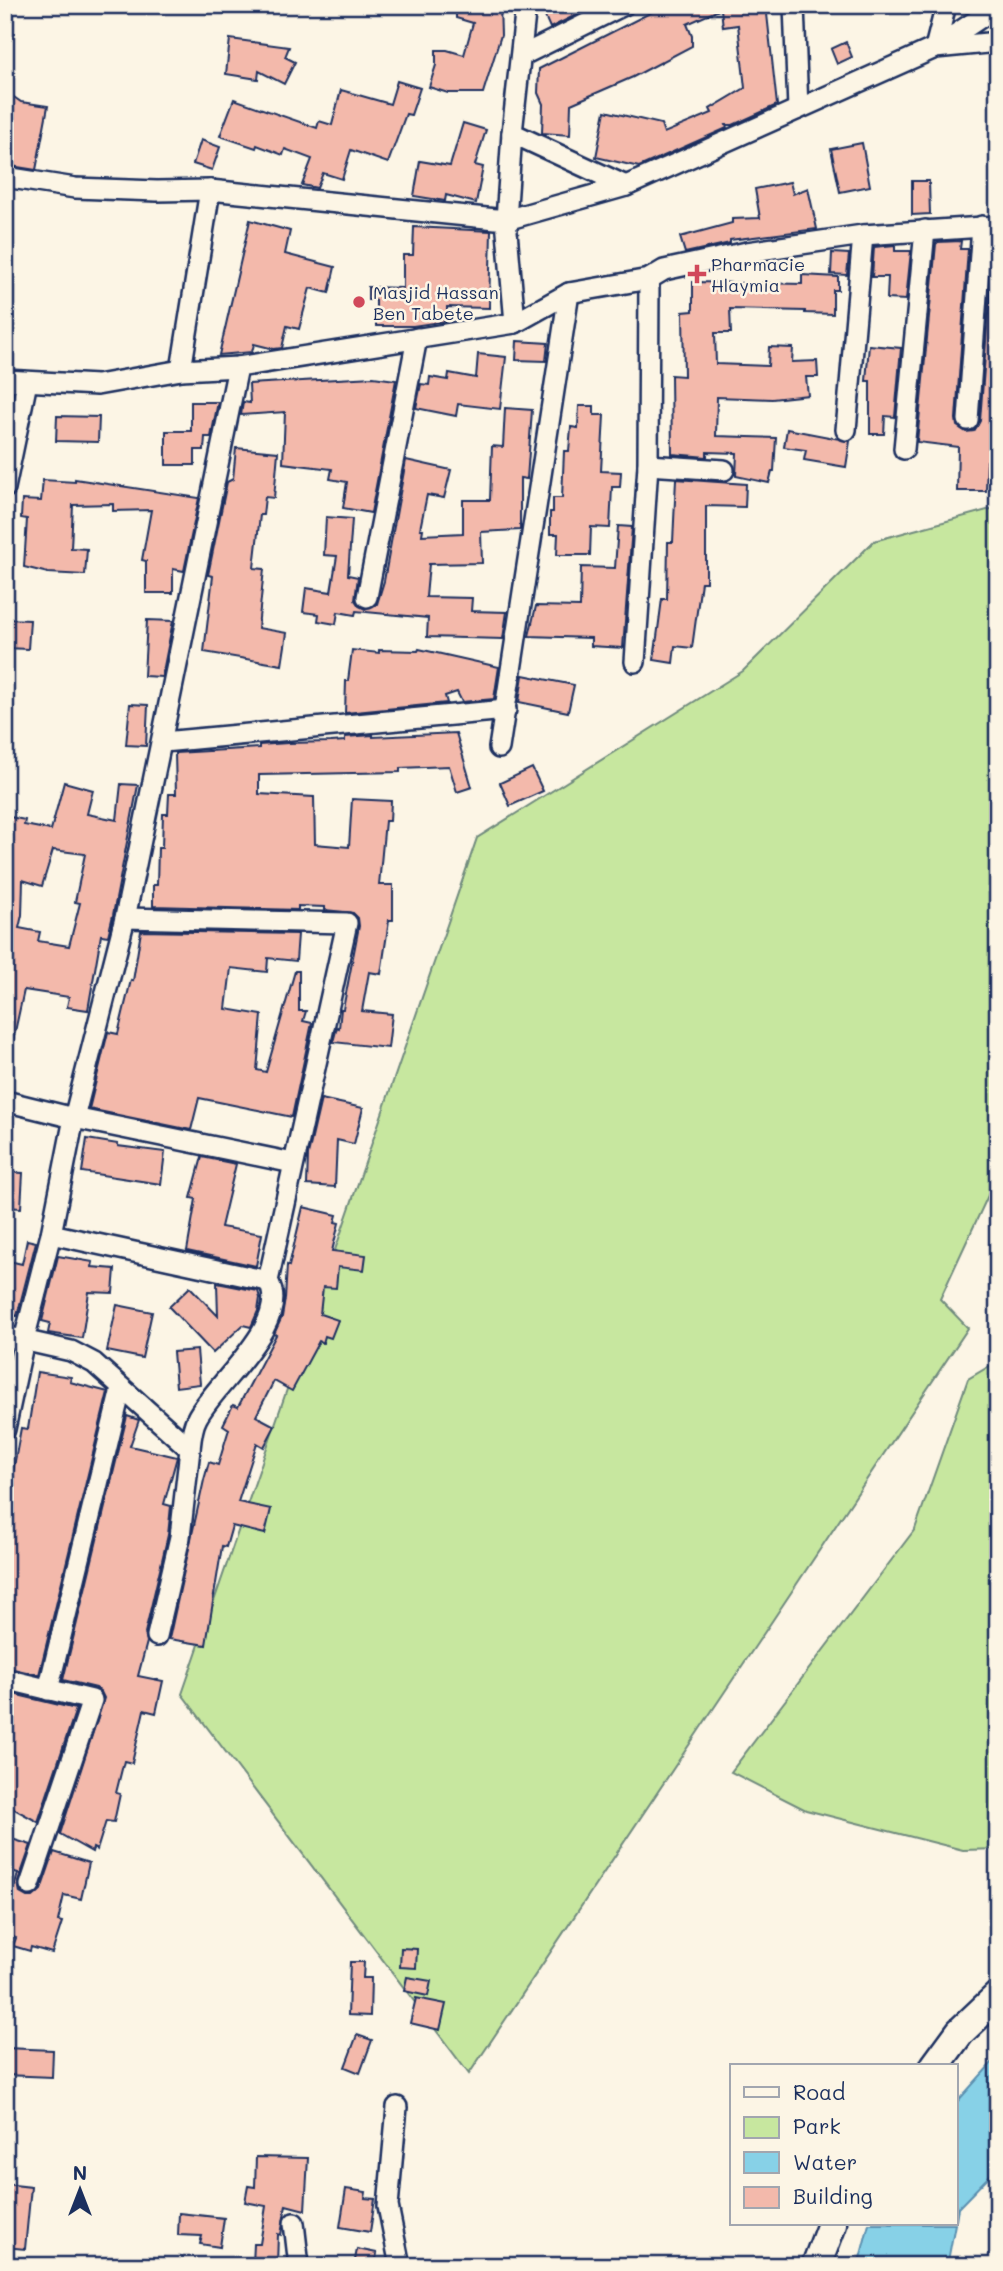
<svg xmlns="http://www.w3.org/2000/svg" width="1003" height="2271" font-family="Mali,sans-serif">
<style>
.green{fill:#c7e79f;stroke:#718b7e;stroke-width:2}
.water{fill:#87d1e7;stroke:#5c90b0;stroke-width:2}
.building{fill:#f3b9ab;stroke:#1b2f5e;stroke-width:2;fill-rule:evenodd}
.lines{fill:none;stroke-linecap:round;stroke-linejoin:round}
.minor-casing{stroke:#1b2f5e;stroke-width:24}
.secondary-casing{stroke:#1b2f5e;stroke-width:33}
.minor{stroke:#fcf5e5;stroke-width:19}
.secondary{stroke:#fcf5e5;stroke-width:28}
.poi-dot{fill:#d1495b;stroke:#fcf5e5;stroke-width:2.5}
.labels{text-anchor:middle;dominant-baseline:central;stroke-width:5;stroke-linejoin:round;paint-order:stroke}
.poi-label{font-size:18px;fill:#1b2f5e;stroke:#fcf5e5;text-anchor:start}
</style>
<rect width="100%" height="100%" fill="#fcf5e5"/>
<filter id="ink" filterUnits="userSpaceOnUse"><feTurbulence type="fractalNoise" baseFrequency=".0143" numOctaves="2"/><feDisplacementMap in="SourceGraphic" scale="14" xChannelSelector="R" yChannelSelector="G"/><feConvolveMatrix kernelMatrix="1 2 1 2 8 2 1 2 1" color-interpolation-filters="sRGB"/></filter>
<g filter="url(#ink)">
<g class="green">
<path d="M998,507V1174L940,1299L968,1328L469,2074L182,1694L477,838L743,671L874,541Z"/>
<path d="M998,1361V1849L963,1850L806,1810L731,1772L915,1529L968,1379Z"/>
</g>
<g class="water">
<path d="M998,2056V2167L958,2208L956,2221V2103Z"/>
<path d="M869,2224H955L947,2266H858Z"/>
</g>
<g class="building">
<path d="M456,5H500L501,35L483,93H448L429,87L436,65V50H447L464,55L473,23L456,18Z"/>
<path d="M540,5H596L550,28Z"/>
<path d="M652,5H766L777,105L733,125H726L727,128L639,167L596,157L605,111L661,124L664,133L712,113L710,109L745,88L738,25L723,27L721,9L687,24L692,36V46L633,77L571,104L570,135L542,133L543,104L538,93L539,69L654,11Z"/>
<path d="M230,39L289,47L285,57L295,62L284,84L259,71L258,79L226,74Z"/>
<path d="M846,42L852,57L837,64L831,49Z"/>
<path d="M397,81L420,88L411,115L406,114L388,163L351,150L342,179L323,173L317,188L302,185L312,159L285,149L283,155L257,145L256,148L220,136L234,99L317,128L319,121L332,125L341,90L390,104Z"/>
<path d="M5,91L21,102L48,106L36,170L5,165Z"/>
<path d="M463,123L486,130L475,165L483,167L476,203L446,195L445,201L414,196L420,161L450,166Z"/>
<path d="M201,140L220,147L212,170L193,164Z"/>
<path d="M862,143L870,186L840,192L831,149Z"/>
<path d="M912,181H929L930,214L912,215Z"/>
<path d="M790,182L793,194L808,188L817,229L730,240V243L685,253L680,237L732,223V219L760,218L755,189Z"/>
<path d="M250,220L290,231L285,254L335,267L329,293L310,288L299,329L287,326L282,348L274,349L254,344L252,352L219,355Z"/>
<path d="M414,227L491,231L489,308L447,307V321L413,326H376V300H368V287L403,288V255H413Z"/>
<path d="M961,241L960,249H968L956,419L957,426L966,432L974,431L980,421L993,250H998V431L995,461H987L986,491H957L958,447L917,442L936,244L938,242Z"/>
<path d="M895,245V251H911L906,300L887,299L888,277H872L874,247Z"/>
<path d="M832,253L849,254L847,275L831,274Z"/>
<path d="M802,275L838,277V290H833V314L805,313V311L730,309L731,333H715L716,364L768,366L769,347L793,348L792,362L817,361L818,377H806L808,395L772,399L717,397L716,436L776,438L774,471H772L769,483L736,476L737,453L707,452V457L672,454L671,375L684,376L683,312L693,311V282L802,284Z"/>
<path d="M517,341L548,343L546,361L516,360Z"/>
<path d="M869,345L901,348L895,417L885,416L884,434H870V381H866Z"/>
<path d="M478,354L506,357L500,409L458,404L456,416L416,408L421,384L429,385L430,377L448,380L449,373L476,378Z"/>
<path d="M373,377L396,380L371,513L343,508L347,482L330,479L332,469L283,463L285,412L241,415L243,402L250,403L249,384Z"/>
<path d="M191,402H218L211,437H205L204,450H195V465H166V431H191Z"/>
<path d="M579,406H594V415H604L601,471L621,472L620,487H612L610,528L591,527L590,555H557L558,534H550V512H553V498H562L564,451H569L571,427L578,428Z"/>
<path d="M505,408L532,410L527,479L520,478V530L481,532L482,563L429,564L426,597L472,598L471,611L507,612L503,639L427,637L428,618L356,611L355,615L338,612L336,624L318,621L319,614L303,612L306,588L331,592L337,556L324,555L326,517L352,519L348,575L358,577L355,600L359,606L365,609L377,604L384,581L406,460L451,470L444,498L427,495L420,529H423L422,535L463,533V500H490L492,446L503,447Z"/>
<path d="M57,416L99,417L98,442L56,441Z"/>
<path d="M787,429L850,441L846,467L804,460L806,450L784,447Z"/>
<path d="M236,448L278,452L274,498L265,497L263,515H260L254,568L264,569L258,628L287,633L282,665L204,652L213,576L208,575L227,482L233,479Z"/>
<path d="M75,479L199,498L184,571L173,569V593H146V561L142,560L151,510L113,511V504L73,505L71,548L87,549L85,575L48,573L24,567L27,519L21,518L22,500L41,501L43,480L75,482Z"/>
<path d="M676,479L746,484L745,507L706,506V582H701L692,648L675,646L673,663L654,660L662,599H667L668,542H673Z"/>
<path d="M618,526L632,527L623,648L591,646V638L529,636L536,606L580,607L581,567L615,568Z"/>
<path d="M5,619L30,620L28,649L5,648Z"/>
<path d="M147,620L173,621L162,677L144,676Z"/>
<path d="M419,649L499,667L494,699L462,702L457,692L445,696L447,703L345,713L346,681H348L352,650L379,653V650L418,651Z"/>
<path d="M523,675L574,685L568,712L519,702Z"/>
<path d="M130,704L148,705L146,746L126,745Z"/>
<path d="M456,733L472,787L457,792L449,766L400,768V772L259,775V794L314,797L315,844L349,847L352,799L391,801L390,821H385L379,885H393V920H389L381,974L369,972L362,1011L392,1014L388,1048L333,1042L337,1027L339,1028L341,1009H343L359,926L358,918L353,913L325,910V907L298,906V910L153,906V885H157L158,848H162L163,814H168L169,794H176L175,753L259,748V745L288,743L331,742L345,741V737L373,735V737Z"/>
<path d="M532,768L543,791L510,806L500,783Z"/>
<path d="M64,782L93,790L87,814L117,820L121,784L138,785L113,915L108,936L101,935L88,1010L67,1007L69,997L24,990L11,1050L5,1049V889L8,856H5V816L25,820L24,825L51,830ZM53,850L85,854L75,902L80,903L69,946L38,941L40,932L19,928L22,915L23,880L42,886Z"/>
<path d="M141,931L298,934L296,961L268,958L267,972L231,968L226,1009L262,1015L257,1070L266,1072L295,971H299V1011H306L303,1021L312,1023L292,1117L199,1098L191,1130L89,1109L108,1032L118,1034L131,980L133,981Z"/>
<path d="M321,1099L363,1108L354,1144L337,1140L335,1187L307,1185L308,1155Z"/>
<path d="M87,1139L118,1144V1146L165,1152L161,1184L82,1172Z"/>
<path d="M202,1157L236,1164L221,1227L262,1234L256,1266L187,1251L196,1199L191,1198Z"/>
<path d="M5,1172L23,1173L21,1208L5,1207Z"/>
<path d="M303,1207L337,1215L335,1222L339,1223L332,1251L366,1255L364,1270L338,1267L336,1288L323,1287L320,1314L338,1320L331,1338L325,1336L323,1343L319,1341L292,1391L274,1381L256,1416L275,1426L264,1447L257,1443L238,1502L271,1509L265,1534L232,1526L226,1547L222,1546L206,1645L169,1639L204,1480L209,1462L218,1465L229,1429L223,1425L233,1405L238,1407L276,1335L274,1334L282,1317L285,1299L287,1265L289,1266Z"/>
<path d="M27,1240L36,1242L17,1316L5,1314V1260L22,1264Z"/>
<path d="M58,1256L93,1262L92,1267L115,1269L113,1293L89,1292L82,1338L48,1333L50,1323L42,1321Z"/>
<path d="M217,1283L258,1291L260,1298L258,1311L251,1327L243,1325L213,1353L169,1307L190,1287L218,1316Z"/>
<path d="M117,1305L152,1312L142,1358L107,1351Z"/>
<path d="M197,1350L200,1384L176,1387L173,1352Z"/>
<path d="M37,1372L71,1377L70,1382L108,1392L39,1675L5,1667V1515L21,1428L28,1429Z"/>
<path d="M127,1416L139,1420L130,1446L177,1457L164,1504L171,1506L168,1535L145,1633L147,1642L138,1676L163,1681L156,1713L144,1710L132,1763L124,1761L116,1793L120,1794L114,1822L106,1821L97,1850L93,1848L92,1852L60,1834L104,1698L101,1692L96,1688L63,1680Z"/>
<path d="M5,1692L76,1709L38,1822L5,1804Z"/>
<path d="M5,1837L31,1845L18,1882L20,1893L27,1897H33L41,1890L54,1852L89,1863L81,1899L64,1895L58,1921L62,1922L52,1953L31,1947L30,1951L13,1946L16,1938L5,1934L11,1913L8,1912L18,1873L5,1869Z"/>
<path d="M401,1948L417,1949L416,1968L400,1967Z"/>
<path d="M350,1962H364L363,1978H371L370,2016L348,2015Z"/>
<path d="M407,1977L431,1981L428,1996L404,1991Z"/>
<path d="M416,1998L446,2004L440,2030L410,2023Z"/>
<path d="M357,2035L372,2040L360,2073L345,2067Z"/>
<path d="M5,2048L53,2050L52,2077L5,2075Z"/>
<path d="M256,2157L308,2158L305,2210L286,2205L281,2235L278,2234L277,2265L253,2264L254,2244H260L266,2206L245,2202L248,2186L255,2187Z"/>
<path d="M5,2184L31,2187L25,2249L5,2247Z"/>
<path d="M346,2189L366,2192L365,2198L375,2199L370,2232L340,2227Z"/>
<path d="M179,2213L224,2218L220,2247L200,2244L202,2236L178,2235Z"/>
<path d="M357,2249L377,2253L375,2266H354Z"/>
</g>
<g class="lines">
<defs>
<g id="minor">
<path d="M794,5L798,109"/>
<path d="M946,5L935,48L998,42"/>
<path d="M521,56L624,5"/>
<path d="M512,133L626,186"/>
<path d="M5,177L75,188L157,191L210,190L506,220L626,186L935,48L998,6"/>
<path d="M649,279L664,270L747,252L863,235L998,226"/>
<path d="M515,323L506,220L512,133L526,5"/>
<path d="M181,370L210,190"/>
<path d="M5,380L97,385L181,370L238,367L515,323L569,293L649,279L648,465L635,662"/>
<path d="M968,420L982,226"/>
<path d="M846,430L863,235"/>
<path d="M904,449L925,230"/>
<path d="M648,465L724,470"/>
<path d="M5,488L27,382"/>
<path d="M367,597L417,338"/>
<path d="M163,742L506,710"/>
<path d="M499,748L569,293"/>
<path d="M125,918L347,923L268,1281C293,1322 215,1383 197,1418C192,1427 191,1439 190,1449"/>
<path d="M5,1101L74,1118L293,1163"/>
<path d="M51,1234L268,1281"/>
<path d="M5,1336L71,1351L94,1363L190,1449L180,1537L157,1636"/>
<path d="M5,1429L24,1340L51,1234L74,1118L125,918L238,367"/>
<path d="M5,1679L92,1700L30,1885"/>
<path d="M48,1690L121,1389"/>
<path d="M397,2107L388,2206L400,2266"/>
<path d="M294,2223L299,2266"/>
</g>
<g id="secondary">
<path d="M935,2066L960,2032L998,1996"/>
<path d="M816,2266L832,2224"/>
</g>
</defs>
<use href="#minor" class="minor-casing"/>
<use href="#secondary" class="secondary-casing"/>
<use href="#minor" class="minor"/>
<use href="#secondary" class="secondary"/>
</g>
</g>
<g class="poi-dot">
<path d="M693.5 263.5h7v7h7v7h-7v7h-7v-7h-7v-7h7z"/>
<circle cx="359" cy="302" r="7"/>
</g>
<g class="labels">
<g class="poi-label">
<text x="711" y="264">Pharmacie<tspan x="711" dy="21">Hlaymia</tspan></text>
<text x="373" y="292">Masjid Hassan<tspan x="373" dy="21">Ben Tabete</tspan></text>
</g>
</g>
<rect width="1003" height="2271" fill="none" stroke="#fcf5e5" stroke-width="28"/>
<rect x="14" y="14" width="975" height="2243" fill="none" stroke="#1b2f5e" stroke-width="2.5" filter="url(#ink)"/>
<rect x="730" y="2064" width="228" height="161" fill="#fcf5e5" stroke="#a2a6af" stroke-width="2"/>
<rect x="744" y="2087" width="35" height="10" fill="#fcf5e5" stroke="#a2a6af" stroke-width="2"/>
<text x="793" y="2100" font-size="21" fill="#1b2f5e">Road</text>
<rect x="744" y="2117" width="35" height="21" fill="#c7e79f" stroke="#a2a6af" stroke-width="2"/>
<text x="793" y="2134" font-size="21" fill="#1b2f5e">Park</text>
<rect x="744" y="2152" width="35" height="21" fill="#87d1e7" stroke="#a2a6af" stroke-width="2"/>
<text x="793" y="2170" font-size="21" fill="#1b2f5e">Water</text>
<rect x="744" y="2187" width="35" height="21" fill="#f3b9ab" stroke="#a2a6af" stroke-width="2"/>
<text x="793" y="2204" font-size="21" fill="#1b2f5e">Building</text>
<g transform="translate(80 2190)" stroke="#fcf5e5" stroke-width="5" paint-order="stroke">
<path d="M0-5L12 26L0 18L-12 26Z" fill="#1b2f5e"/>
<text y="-10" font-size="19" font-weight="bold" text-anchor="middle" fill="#1b2f5e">N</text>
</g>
</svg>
